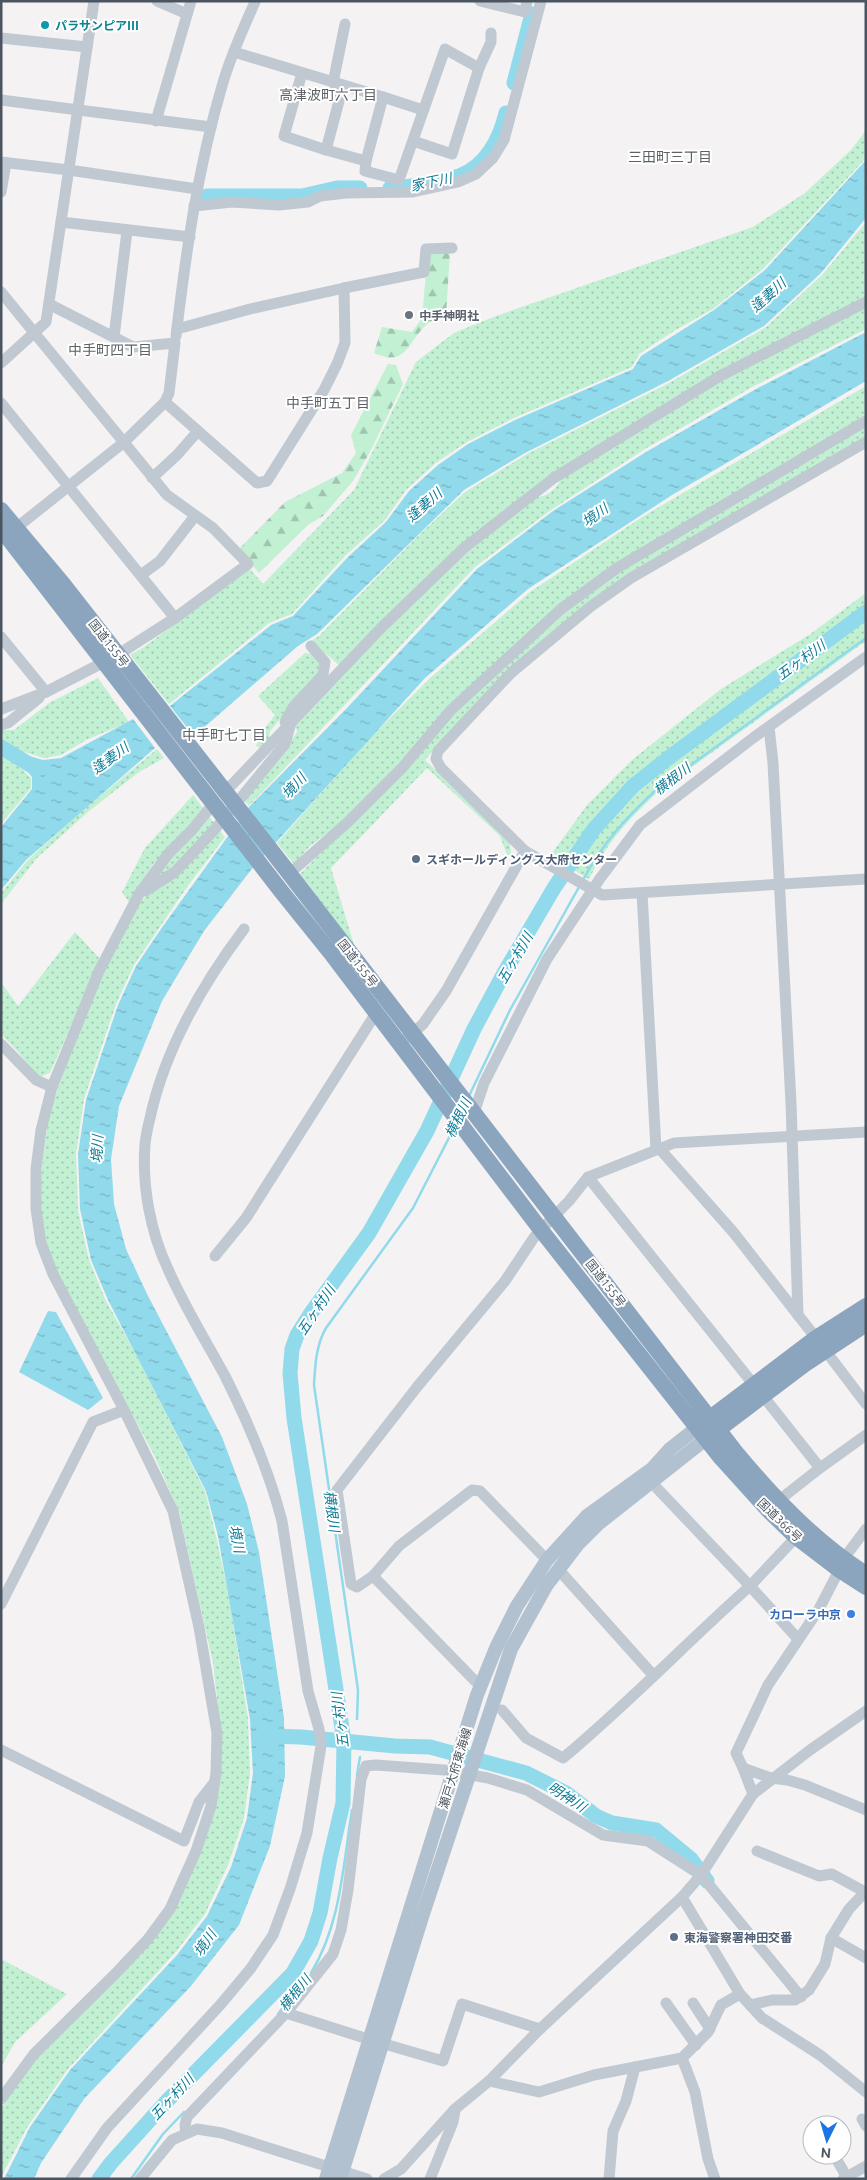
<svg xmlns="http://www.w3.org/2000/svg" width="867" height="2180" font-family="Ubuntu,'Noto Sans JP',sans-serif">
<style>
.grass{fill:url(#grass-dots)}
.forest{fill:url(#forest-firs)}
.water{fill:url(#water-ripples)}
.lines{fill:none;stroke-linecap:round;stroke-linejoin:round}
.stream{stroke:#90daec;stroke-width:2.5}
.river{stroke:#90daec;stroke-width:15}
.minor{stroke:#c0c9d1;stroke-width:11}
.major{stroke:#b2c1d0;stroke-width:14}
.highway{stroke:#8ba5bf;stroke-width:16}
.culture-dot{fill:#0f9aa8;stroke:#fff;stroke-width:2}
.worship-dot{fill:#6b7280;stroke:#fff;stroke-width:2}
.service-dot{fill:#5c6f8a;stroke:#fff;stroke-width:2}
.shop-dot{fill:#3f7fe0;stroke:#fff;stroke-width:2}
.labels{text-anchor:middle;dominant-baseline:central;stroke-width:4;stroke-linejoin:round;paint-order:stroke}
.culture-label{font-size:12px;font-weight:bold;fill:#0d838f;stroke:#fff;text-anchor:start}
.worship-label{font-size:12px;font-weight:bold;fill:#5b616d;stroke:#fff;text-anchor:start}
.street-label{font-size:12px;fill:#4a5560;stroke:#fff}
.service-label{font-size:12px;font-weight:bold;fill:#4e5e75;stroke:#fff;text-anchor:start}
.shop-label{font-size:12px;font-weight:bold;fill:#366cbe;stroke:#fff;text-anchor:end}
.neighbourhood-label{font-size:14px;fill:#5e6267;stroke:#fff}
.water-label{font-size:14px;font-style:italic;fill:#0e7b96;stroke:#fff}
</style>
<defs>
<pattern id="grass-dots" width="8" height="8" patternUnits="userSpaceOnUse" patternTransform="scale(1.25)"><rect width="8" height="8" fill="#c2f0d3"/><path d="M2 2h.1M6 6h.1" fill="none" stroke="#a0c5af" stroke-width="1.8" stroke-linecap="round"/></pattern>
<pattern id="forest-firs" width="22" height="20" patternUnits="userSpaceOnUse" patternTransform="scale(1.25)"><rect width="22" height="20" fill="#c2f0d3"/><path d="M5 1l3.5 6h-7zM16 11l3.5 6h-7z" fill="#a0c5af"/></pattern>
<pattern id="water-ripples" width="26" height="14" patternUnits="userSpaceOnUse" patternTransform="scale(1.25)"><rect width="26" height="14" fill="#90daec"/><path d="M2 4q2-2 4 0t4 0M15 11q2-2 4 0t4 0" fill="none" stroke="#78b4c3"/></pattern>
</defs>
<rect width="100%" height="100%" fill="#f4f2f2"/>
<g class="grass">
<path d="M866,130V158L763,269L713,309L674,331L639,354L632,367L514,418L467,442L437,462L406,490L385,520L346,555L292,614L269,623L169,704L130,655L144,647L250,569L263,584L354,490L416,362L454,333L496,316L753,227L805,193L851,150Z"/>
<path d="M866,222V297L552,476L340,666L311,641L319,636L417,537L465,492L527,454L669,383L766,327L823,274Z"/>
<path d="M866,305V329L754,386L645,449L551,510L475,567L249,806L243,799L287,747L297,732L295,720L467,550L534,498C549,496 555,490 562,478L722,379Z"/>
<path d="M866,386V418L560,608L348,818L310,846L294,864L277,843L370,738L429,679L530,592L642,517Z"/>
<path d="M866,423V437L625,576L453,727L425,760L510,841L511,856L507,855L500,836L427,768L331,868L354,945L300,874L403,770L453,711L562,611L618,570Z"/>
<path d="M866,593V641L659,791C627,821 609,840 589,879L550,856L587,805L632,760L721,689L809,635Z"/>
<path d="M305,653L313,654L321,664L319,674L270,731L269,740L262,748L256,746L264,729L275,715L258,696Z"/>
<path d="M98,678L129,722L86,740L61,755L44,758L14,749L1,743V730H14L49,703Z"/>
<path d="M157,749L164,758L139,772L89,811L37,858L1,904V893L27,861L69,822Z"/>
<path d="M1,752C17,758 19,767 31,778V788L1,824Z"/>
<path d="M193,795L204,809L153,864L129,902L122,892L145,848Z"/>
<path d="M208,815L215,824L172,870L153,881L171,854Z"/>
<path d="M219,830L225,837L187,887L134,965L116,1004L84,1099L76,1154L78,1210L89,1260L106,1301L137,1356L205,1491L216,1536L229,1597L248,1719L250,1773L244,1818L228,1865L205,1914L175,1953L68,2069L28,2126L1,2177V2109L12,2091L39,2055L169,1919L213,1810L220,1724L213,1663L179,1511L153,1453L61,1281L48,1251L41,1221L40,1182L49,1114L63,1073L105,969L136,908L148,893Z"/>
<path d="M75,932L100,959L50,1073L39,1077C26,1063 16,1047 1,1035V982L18,1006Z"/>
<path d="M1,1959L67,1994L15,2042L1,2067Z"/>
</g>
<g class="forest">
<path d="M428,251L450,252L446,315C440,318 430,321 425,326C406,345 406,367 374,353L382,327L412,332L422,318Z"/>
<path d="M388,364L396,365L403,384L370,452L353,481L323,516L308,525L259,573L239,549L285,502L342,473L356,453L351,435Z"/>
</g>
<g class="water">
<path d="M866,160V218L821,273L764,326L668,381L525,453L464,490L317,634L298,646L194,736L170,706L271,625L293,616L348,557L386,522L409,491L438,465L468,444L515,420L633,369L641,356L714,310L765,270Z"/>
<path d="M866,332V381L672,495L528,589L425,678L251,870L204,931L162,1001L119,1106L111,1159L114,1204L126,1249L147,1294L222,1437L247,1504L259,1552L284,1718L285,1776L270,1846L239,1925L191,1986L84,2099L41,2163L34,2179H4L30,2127L70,2070L177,1955L207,1916L231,1867L247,1818L253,1773L250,1719L218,1536L206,1491L108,1300L91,1260L80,1209L78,1154L86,1100L118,1005L136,966L163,926L249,807L347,708L477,569L553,511L646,452L756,389Z"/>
<path d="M133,719L155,748L26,860L1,890V827L32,789V777L18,760L22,754L43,760L61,758Z"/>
<path d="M48,1311L56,1312L103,1398L88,1410L19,1372Z"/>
</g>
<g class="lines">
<g class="stream">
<path d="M583,880C602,844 626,818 655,791L866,638"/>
<path d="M469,1096L510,1010L579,887"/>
<path d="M357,1719L358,1690L314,1385C315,1366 316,1345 326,1328L413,1208L455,1126"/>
<path d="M357,1775L360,1757"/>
<path d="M311,1973C341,1924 343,1865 352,1810"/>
<path d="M278,2014L307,1977"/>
<path d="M131,2179L163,2134L184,2112"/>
</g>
<g class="river">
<path d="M514,83L532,14"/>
<path d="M390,188C405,188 418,185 433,182C441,180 451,179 459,176C486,167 500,138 506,113"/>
<path d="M207,196H302L337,188H360"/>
<path d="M1,747L37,769"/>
<path d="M267,1736L301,1737L395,1746L430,1747L526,1773L566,1793L596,1816L612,1823L656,1830L691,1859L707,1881"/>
<path d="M99,2179L111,2163L167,2101L293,1973L311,1941L320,1913L330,1858L343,1803L344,1741L294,1418L290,1373L292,1349L297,1335L311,1313L369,1233L427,1131L474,1029L504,973L554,888L594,829L633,786L667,759L866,612"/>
</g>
<g class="minor">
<path d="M157,1L187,14"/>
<path d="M480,1L525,12L527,1"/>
<path d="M1,38L87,47"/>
<path d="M234,52L383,97L366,161"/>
<path d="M479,68L491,42V33"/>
<path d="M302,73L284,136L326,150L343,86"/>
<path d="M333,83L345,24"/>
<path d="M383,97L423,110"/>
<path d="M1,100L211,127"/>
<path d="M156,121L191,1"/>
<path d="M326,150L366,161L365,171L399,180L445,49L479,68L452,154L413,141"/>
<path d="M1,162L69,170L197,189"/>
<path d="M1,192L6,163"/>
<path d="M194,206L232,202L279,205L308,202L320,196L346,193L413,192L458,182L476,174L493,158L504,140L541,1"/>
<path d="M61,222L190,237"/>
<path d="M344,288L424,272L426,249L452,248"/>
<path d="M1,292L167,495L213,528L248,564L175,618L125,650L122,660"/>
<path d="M176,336C186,252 198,167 222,86C230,57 243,29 255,2"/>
<path d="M114,337L127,231"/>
<path d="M1,363L46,322L94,1"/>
<path d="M165,402L257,483L267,481L324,390L337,364L345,343L344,288L250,309L177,329"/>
<path d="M1,403L175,618"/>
<path d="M152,478L177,455L198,431"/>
<path d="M11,532L123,443L165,402L169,393L175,343L133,347L49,304"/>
<path d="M141,575L160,561L195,516"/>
<path d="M1,637L46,692"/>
<path d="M1,709L46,692L104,662"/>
<path d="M285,722L294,706L323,675L325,662L311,646"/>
<path d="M1,725L8,723L39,698"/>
<path d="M769,727L773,763L791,1103L798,1315L816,1338"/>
<path d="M225,792L381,628L464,548L554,478L720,376L866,302"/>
<path d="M525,851L602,895L866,879"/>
<path d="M297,867L348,822L402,768L451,710L561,609L617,568L866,421"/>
<path d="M145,891L175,872L216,828L285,744L291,723"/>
<path d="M642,893L656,1149"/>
<path d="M407,1038L423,1024L446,991L525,851L441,768L436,759L438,751L511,673L590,607L631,578L866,442"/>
<path d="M1,1044L36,1080L52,1087"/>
<path d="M474,1113L484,1083L547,959L599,880L640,825L753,738L866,657"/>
<path d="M659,1148L734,1233L798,1315"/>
<path d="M588,1177L754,1385"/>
<path d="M215,1256L246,1218L376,1013"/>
<path d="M825,1350L866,1404"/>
<path d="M763,1396L820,1468L866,1435"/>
<path d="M778,1501L820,1468"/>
<path d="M558,1569L653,1675"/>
<path d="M373,1576L357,1587L351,1584L337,1490L417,1387L505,1281L535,1236L569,1201L588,1177L674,1143L866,1132"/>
<path d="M1,1604L93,1422L124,1410"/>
<path d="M798,1639L750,1586L800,1533"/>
<path d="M475,1681L373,1576L399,1546L472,1490L480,1491L547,1560"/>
<path d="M502,1710L526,1738L563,1758C628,1704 687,1642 750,1586L652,1483"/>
<path d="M1,1750L184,1841L199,1802L214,1783"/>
<path d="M743,1768L736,1753L768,1685L819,1609L848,1553L866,1529"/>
<path d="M753,1794L743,1768L771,1778L787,1780L805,1785L866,1810"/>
<path d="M757,1851L819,1876L832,1874L865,1892"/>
<path d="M682,1897L740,1994L762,2018L820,2055L866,2092"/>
<path d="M831,1938L866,1958"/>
<path d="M666,2003L696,2045"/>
<path d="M693,2003L710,2029"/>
<path d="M750,2005L772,2000H795L809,1990L825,1964L831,1938L849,1909L866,1891"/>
<path d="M286,2013L371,2040"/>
<path d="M381,2043L443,2061L462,2004L540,2029"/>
<path d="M682,2058L695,2092L708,2159L715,2179"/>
<path d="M489,2081L539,2092L594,2075L682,2058L708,2032L721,2005L740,1994"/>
<path d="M1,2099L34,2054L116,1973L148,1939L170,1909L196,1851L211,1806L216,1773L217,1733L199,1627L173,1511L124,1410L53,1274L41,1243L36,1209V1169L41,1130L52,1087L99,971L139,894L168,854L192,830L214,803"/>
<path d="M862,2119L866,2126"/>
<path d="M186,2133L185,2125L187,2117L286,2013L333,1954L341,1930L348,1890L361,1779L366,1766L376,1765L444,1770L488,1778L527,1790L603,1835L648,1841L701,1875L801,1997"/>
<path d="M834,2155L848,2179"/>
<path d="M71,2179L107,2128L221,2004L251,1968L273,1935L290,1889L307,1833L321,1746L319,1729L308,1691L282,1521C269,1471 248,1422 225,1376C206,1341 184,1306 168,1269C150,1231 142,1186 145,1144C146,1135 148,1126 150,1118C165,1049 202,985 244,929"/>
<path d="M140,2179L172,2140L197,2129L222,2133L367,2179"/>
<path d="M384,2179L401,2169L455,2109L489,2081L540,2029L682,1897L701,1875L753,1794L810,1750L866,1711"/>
<path d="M430,2179L453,2122L455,2111"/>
<path d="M609,2179L613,2131L626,2101L635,2067"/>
<path d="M843,2179L866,2166"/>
</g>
<g class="major">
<path d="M326,2179L477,1695L496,1648L517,1606L547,1560L587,1516L652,1469L670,1449L698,1427"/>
<path d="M340,2179L423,1914L511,1649L546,1586L578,1544L598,1524L707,1438"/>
</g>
<g class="highway">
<path d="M1,510L63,584L285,868L734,1450C773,1497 814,1541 866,1574"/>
<path d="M1,529L281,891L330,952L541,1230L721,1458L768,1510L796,1537L838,1569L866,1587"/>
<path d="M701,1425L816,1338L866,1306"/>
<path d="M711,1435L805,1364L866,1324"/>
</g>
</g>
<circle class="culture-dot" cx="45" cy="25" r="5"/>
<circle class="worship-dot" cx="409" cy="315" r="5"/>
<g class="service-dot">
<circle cx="416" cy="859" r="5"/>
<circle cx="674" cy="1937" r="5"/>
</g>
<circle class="shop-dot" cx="851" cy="1614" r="5"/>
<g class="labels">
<g class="culture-label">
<text x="55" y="25">パラサンピアⅢ</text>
</g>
<g class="worship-label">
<text x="419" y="315">中手神明社</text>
</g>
<g class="street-label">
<text transform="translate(109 643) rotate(52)">国道155号</text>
<text transform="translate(358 963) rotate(52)">国道155号</text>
<text transform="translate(606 1283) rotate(52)">国道155号</text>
<text transform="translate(780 1520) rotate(44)">国道366号</text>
<text transform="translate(455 1768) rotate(-73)">瀬戸大府東海線</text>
</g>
<g class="service-label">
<text x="426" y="859">スギホールディングス大府センター</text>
<text x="684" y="1937">東海警察署神田交番</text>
</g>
<g class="shop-label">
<text x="841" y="1614">カローラ中京</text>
</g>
<g class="neighbourhood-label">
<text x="328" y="95">高津波町六丁目</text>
<text x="670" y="157">三田町三丁目</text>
<text x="110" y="350">中手町四丁目</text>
<text x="328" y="403">中手町五丁目</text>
<text x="224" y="735">中手町七丁目</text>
</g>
<g class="water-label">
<text transform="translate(431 182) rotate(-12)">家下川</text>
<text transform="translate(768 295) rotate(-42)">逢妻川</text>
<text transform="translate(424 505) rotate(-41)">逢妻川</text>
<text transform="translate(595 515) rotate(-35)">境川</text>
<text transform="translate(801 660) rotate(-36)">五ヶ村川</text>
<text transform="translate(110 758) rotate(-36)">逢妻川</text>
<text transform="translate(672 779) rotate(-37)">横根川</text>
<text transform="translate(294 786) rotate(-48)">境川</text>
<text transform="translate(515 958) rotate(-60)">五ヶ村川</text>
<text transform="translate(458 1118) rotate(-64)">横根川</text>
<text transform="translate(97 1149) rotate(-87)">境川</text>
<text transform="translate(316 1310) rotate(-56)">五ヶ村川</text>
<text transform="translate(332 1511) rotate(82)">横根川</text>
<text transform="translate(237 1539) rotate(78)">境川</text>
<text transform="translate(340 1720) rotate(-97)">五ヶ村川</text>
<text transform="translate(567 1797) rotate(33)">明神川</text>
<text transform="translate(205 1943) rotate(-55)">境川</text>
<text transform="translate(295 1993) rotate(-51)">横根川</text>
<text transform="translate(172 2097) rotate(-47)">五ヶ村川</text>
</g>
</g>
<rect width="867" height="2180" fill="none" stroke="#4a5560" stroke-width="5"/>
<g transform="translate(827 2140) rotate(185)"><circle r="24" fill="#ffffff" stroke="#b7bbbf"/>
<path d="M0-4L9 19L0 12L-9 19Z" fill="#1c75e4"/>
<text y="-8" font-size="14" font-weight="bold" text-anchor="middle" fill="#4a5560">N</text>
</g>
</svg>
